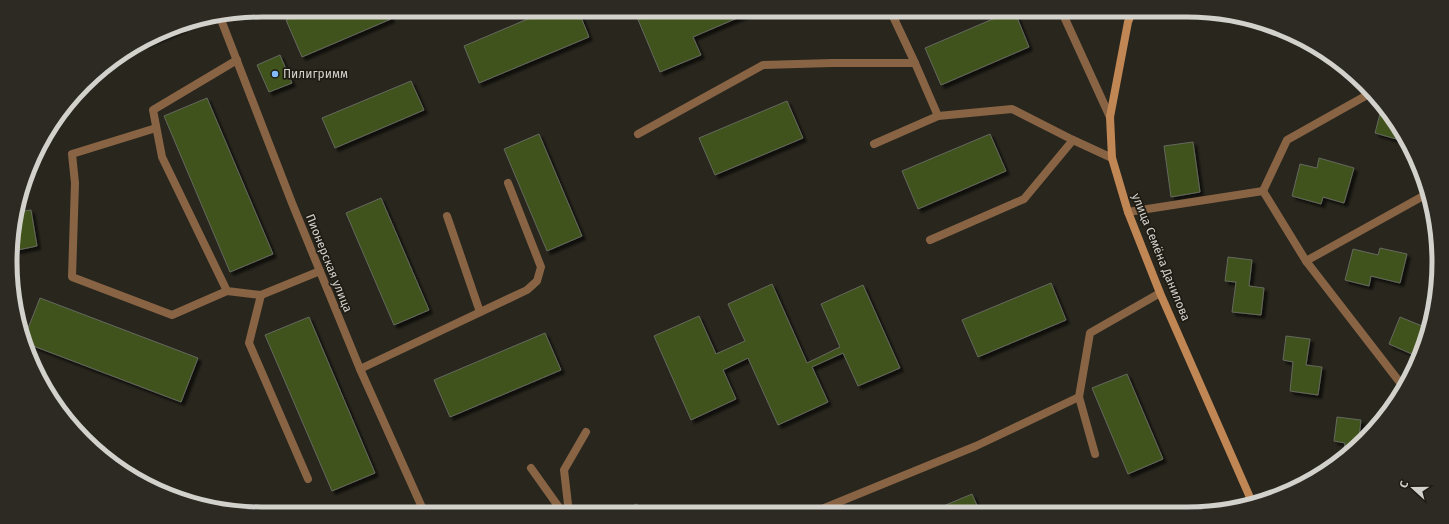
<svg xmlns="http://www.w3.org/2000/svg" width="1449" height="524" font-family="'Fira Sans',sans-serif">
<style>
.building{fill:#40521a;stroke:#65695f;filter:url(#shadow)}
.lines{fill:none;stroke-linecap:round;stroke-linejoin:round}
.lane{stroke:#886445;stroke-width:8}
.street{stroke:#886445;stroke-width:8}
.secondary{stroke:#c08654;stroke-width:8}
.poi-dot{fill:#83bcfb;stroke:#1f1c14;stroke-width:1.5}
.labels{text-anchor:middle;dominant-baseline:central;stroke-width:3.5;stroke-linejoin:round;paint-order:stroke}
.poi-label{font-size:12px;fill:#d3d1cc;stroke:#1f1c14;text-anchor:start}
.street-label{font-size:12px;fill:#d3d1cc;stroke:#1f1c14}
.rim{fill:none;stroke:#d3d1cc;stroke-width:5}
</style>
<defs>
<filter id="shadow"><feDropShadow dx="3.5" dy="3.5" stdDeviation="1" flood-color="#0009"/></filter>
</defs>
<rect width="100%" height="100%" fill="#28261d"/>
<g class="building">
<path d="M310,10H387L391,19L302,57L286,20Z"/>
<path d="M549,10H578L589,37L479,83L464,46Z"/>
<path d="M634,10H756L693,37L701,55L660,72Z"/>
<path d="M1014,10L1029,47L941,85L925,48Z"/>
<path d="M181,23L183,28L145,44Z"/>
<path d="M280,55L292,83L269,92L257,65Z"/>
<path d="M411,81L424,110L335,148L322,118Z"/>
<path d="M207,98L273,254L230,272L164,116Z"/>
<path d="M787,101L803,138L715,175L699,138Z"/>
<path d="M1380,114L1387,115L1405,136L1407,142L1375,133Z"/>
<path d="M539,134L582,236L547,251L504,149Z"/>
<path d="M990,134L1006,171L918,209L902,171Z"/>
<path d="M1193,142L1200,192L1171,197L1164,146Z"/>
<path d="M1319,158L1354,168L1344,203L1323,197L1321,204L1292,196L1300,164L1317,168Z"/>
<path d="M381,198L429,310L394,325L346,213Z"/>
<path d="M31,210L37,246L13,251L12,229L18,212Z"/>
<path d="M1380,248L1407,254L1400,283L1371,276L1369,286L1345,280L1353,249L1378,255Z"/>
<path d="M1228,257L1252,260L1249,286L1264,288L1261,315L1232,312L1236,282L1225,281Z"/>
<path d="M1051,283L1066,320L978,357L962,320Z"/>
<path d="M772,284L807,363L840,347L821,304L863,285L900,368L858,386L843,353L812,367L828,402L778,425L748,358L723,370L736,399L691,420L654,336L699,316L716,354L745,341L728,304Z"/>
<path d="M40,298L198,358L181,402L28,344L25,336Z"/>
<path d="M309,317L375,473L332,491L265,335Z"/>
<path d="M1400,317L1427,328L1431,319L1430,327L1424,342L1420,340L1414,355L1389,344Z"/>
<path d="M545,333L561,370L450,417L434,380Z"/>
<path d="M1286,336L1310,339L1306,365L1322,367L1318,395L1290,391L1293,362L1283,360Z"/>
<path d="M1127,374L1163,459L1128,474L1092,388Z"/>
<path d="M1337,417L1361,420L1358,446L1353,451L1343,458L1345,443L1334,441Z"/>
<path d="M972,494L980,512H929Z"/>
<path d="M637,504L640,513H615Z"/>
<path d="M527,506L530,513H510Z"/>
</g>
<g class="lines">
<g class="lane">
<path d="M890,10L915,63"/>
<path d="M237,60L153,110L162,157L227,291L261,295L320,271"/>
<path d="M156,128L72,154L75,183L72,277L172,315L227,291"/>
<path d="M638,134L763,65L832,63H915L938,116L1012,109L1073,140L1112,158"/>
<path d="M874,144L938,116"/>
<path d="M1263,191L1287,140L1369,94"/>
<path d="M1128,212L1263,191L1306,261L1405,389"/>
<path d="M447,216L480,312"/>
<path d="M930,240L1024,199L1073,140"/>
<path d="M1306,261L1425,195"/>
<path d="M261,295L249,343L308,479"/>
<path d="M360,369L527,290L537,281L541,267L508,183"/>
<path d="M1095,454L1079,397L1090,333L1160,293"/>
<path d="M531,468L563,513"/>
<path d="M569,513L564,470L586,432"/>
<path d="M812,513L976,446L1079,397"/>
</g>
<g class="street">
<path d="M1061,10L1110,117"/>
<path d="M220,17L292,203L360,369L425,514"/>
</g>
<path class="secondary" d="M1133,10L1128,22L1110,117L1112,158L1128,212L1160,293L1252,502"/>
</g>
<circle class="poi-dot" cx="275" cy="74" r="4"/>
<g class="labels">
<g class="poi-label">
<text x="283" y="74">Пилигримм</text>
</g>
<g class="street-label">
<text transform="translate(1161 257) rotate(68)">улица Семёна Данилова</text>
<text transform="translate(329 263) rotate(68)">Пионерская улица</text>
</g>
</g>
<path d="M0 0H1449V524H0ZM262 17H1187A245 245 0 0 1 1432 262V262A245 245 0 0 1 1187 507H262A245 245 0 0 1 17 262V262A245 245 0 0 1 262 17Z" fill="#2d2a23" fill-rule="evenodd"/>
<path class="rim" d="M262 17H1187A245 245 0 0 1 1432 262V262A245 245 0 0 1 1187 507H262A245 245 0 0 1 17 262V262A245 245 0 0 1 262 17Z"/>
<g transform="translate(1413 488) rotate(291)" stroke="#1f1c14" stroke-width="3" paint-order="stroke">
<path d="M0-3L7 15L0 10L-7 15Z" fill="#d3d1cc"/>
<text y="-6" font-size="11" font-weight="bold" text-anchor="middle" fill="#d3d1cc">С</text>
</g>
</svg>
